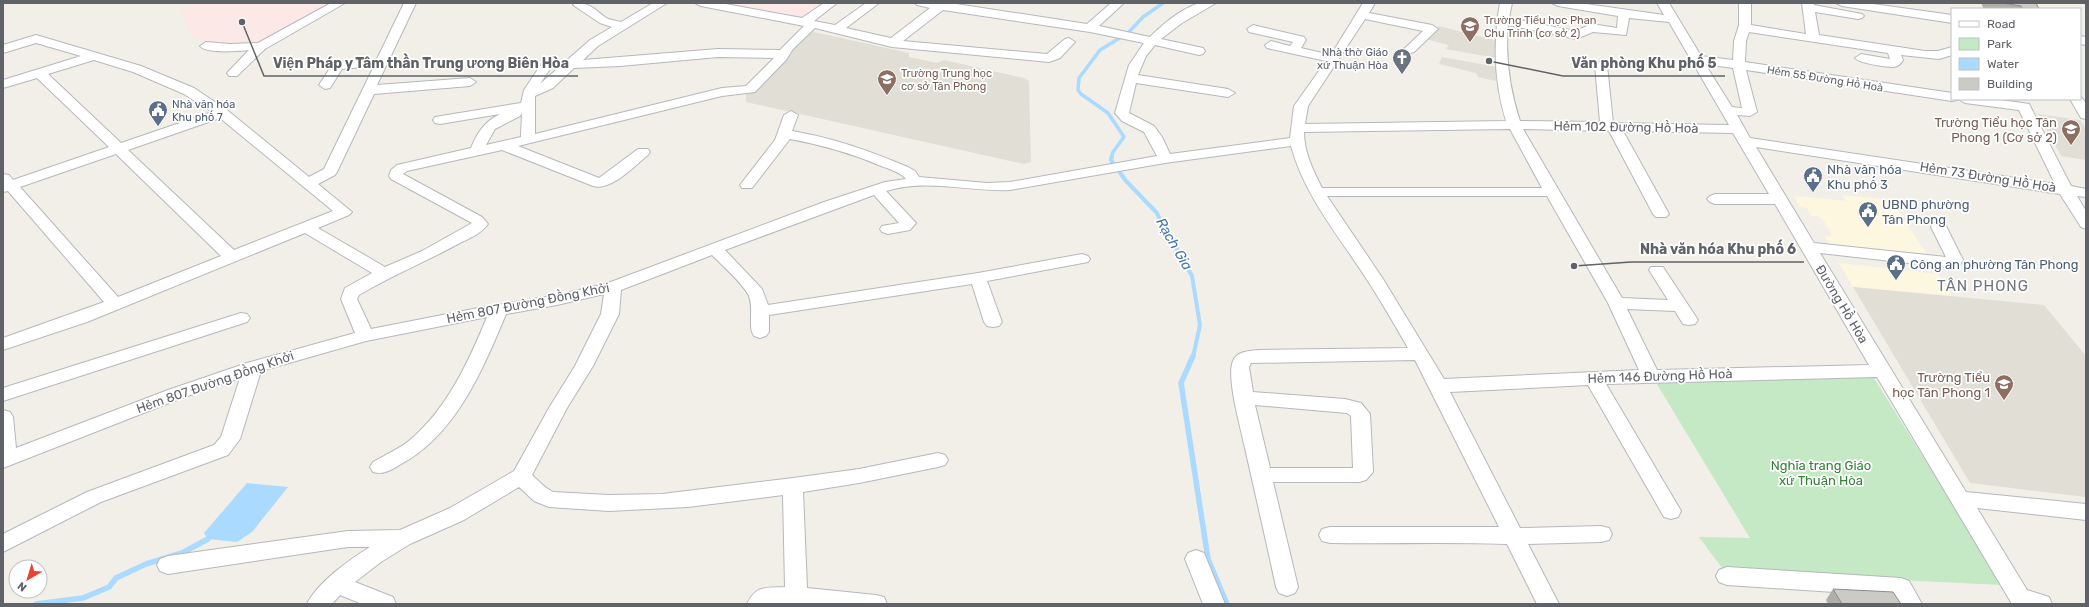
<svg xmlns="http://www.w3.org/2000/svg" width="2089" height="607" font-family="Rubik,sans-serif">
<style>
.commercial{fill:#fef7e0}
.education{fill:#e1ded6}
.medical{fill:#fce8e6}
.green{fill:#c5e8c5}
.water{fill:#aadaff}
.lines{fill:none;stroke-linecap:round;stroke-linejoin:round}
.stream-far2{stroke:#aadaff;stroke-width:3.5}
.stream-far1{stroke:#aadaff;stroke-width:4}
.stream{stroke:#aadaff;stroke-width:5.5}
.street-casing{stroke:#b5b8bc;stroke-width:2}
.street{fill:#fff;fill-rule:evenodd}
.wall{fill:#afaea9}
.building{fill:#cccac5;stroke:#8f8d8a}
.labels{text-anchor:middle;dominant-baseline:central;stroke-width:3.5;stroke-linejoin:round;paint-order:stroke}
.far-education-label{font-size:11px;fill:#785e54;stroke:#fff;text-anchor:start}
.far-worship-label{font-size:11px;fill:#5b616d;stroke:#fff;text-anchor:end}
.far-street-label{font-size:11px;fill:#5f6368;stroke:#fff}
.far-service-label{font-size:11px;fill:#4e5e75;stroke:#fff;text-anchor:start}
.education-label{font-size:13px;fill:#785e54;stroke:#fff;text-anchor:end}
.street-label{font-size:13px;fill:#5f6368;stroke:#fff}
.service-label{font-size:13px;fill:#4e5e75;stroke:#fff;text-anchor:start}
.park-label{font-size:13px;fill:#348238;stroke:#fff}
.water-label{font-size:14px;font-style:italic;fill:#4174aa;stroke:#fff}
.quarter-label{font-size:15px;letter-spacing:1px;fill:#70757a;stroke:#fff}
.leader{fill:none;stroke:#5f6368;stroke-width:1.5}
.callout-dot{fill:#5f6368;stroke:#fff;stroke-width:1.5}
.callout-label{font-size:14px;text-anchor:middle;font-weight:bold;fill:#5f6368;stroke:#fff;stroke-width:3.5;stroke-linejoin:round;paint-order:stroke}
</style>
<rect width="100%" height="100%" fill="#f1efe8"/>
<g class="commercial">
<path d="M1842,195L1891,200L1930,259L1832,247L1825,236H1831V234L1824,221L1818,216H1811L1807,208L1800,207L1794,196L1846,201Z"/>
<path d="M1839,263L1938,274L1952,296L1853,287Z"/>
</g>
<g class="education">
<path d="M1439,26L1498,41L1497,58L1446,49L1449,45L1425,39Z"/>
<path d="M814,32L909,53V57L937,63L944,60L1024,78L1029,81L1031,162L1024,164L746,102V90L752,89L791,53L788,50L806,33Z"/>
<path d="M1442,57L1497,67L1496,81L1478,77L1476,73L1439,64Z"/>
<path d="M2038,114L2080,120L2086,129V160L2061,156Z"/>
<path d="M1853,287L2044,305L2086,356V497L1970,483Z"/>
</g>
<g class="medical">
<path d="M195,3H330L258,44L210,45L192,36L181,10Z"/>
<path d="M722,3H826L803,18H793Z"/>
</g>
<path class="green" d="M1872,375L2003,585L1725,572L1699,537L1750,538L1655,381Z"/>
<path class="water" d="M247,483L288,487L252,532L237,542L208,539L204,533Z"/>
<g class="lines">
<path class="stream-far2" d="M1111,158L1113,152L1124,137L1108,113L1081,94L1078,90L1079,78L1100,50L1128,33L1143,17L1163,3"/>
<path class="stream-far1" d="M1112,157L1111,160L1126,181L1156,212L1192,276L1200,325L1193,357"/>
<g class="stream">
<path d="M1193,356L1181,383L1208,559L1227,604"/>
<path d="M36,604L83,598L109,587L116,578L146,564L182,553L208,539"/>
</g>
<defs>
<g id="street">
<path d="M331,3H345L265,49L237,76H229L227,73L249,50C239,51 206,54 200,46L206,42L230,44L258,43Z"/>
<path d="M404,3H416L377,85L470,78L476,82L470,86L374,94L337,172L335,175L318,184L352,212L349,215L318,228L385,267L422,251L472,223L391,179L389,176L391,170L397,165L471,148C477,133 484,122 500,114L440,124L435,123L433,120L435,117L521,103L524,90L540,66H548L550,69L540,84L590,40L612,27L600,23L573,5L575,3C593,3 595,11 608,19C612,20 617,21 621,22L653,3H667L598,46L583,60L718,49L780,50L804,26L701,6L695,3H720L802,18L824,3H837L814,21L835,25L866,3H879L846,28L891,38L930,8L917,5L915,3H950L1087,24L1111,3H1124L1099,26L1150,37C1163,24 1182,8 1200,3C1205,2 1211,3 1216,3L1182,23L1161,39L1203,48L1205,51L1203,54L1199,55L1155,45L1146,56L1138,75L1228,89L1235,93L1228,97L1136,83L1129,113L1154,126L1162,137L1170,154L1290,138L1294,106L1326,61L1267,48L1265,45L1271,41L1290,46L1293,42L1249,32L1247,29L1253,25L1304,37L1306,40L1301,48L1331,55L1363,3H1375L1369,13L1432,25L1438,29L1414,52L1410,53L1404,49L1423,31L1365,19L1308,106L1305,124L1506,121C1494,82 1493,42 1500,3H1512L1509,18L1575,31L1592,24L1617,28L1618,16L1558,6L1552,3H1579L1664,15L1657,3H1669L1701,56L1733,60L1734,41L1739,25V3H1751V25L1806,34L1802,3H1814V5L1862,14L1864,16L1862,18L1858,19L1815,12L1819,35L1925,51H1938L1952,47V55L1939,59L1901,55L1903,60C1901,64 1897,67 1893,67C1886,67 1858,63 1855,58L1861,54L1890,59L1888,53L1749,32L1746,41L1745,62L1952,93V99L1957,100L1952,101L1746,70L1757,112L1750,116L1737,115L1750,138L2055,184L2019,110L1965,103L1958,99H1994L2029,104L2071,186L2086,189V197L2077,196L2086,211V229L2081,227L2060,194L1756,147L1814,243L1946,257L1931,227L1933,224H1945L1963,260L1959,266L1953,268L1820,253L1966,492L2086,504V520L1977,508L2027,590L2049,597L2052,604H2012L1877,377L1606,384L1681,511L1678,517L1671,519L1664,517L1588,385L1450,392L1520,528L1601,526L1609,528L1612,534L1609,540L1601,542L1528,544L1559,604H1537L1507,544C1448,542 1389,544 1330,543L1322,541L1319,535L1322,529L1330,527H1499L1415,360L1251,363L1249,367L1253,392L1345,399L1361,403L1370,414L1373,472L1366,480L1359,482H1273L1298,587L1295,593L1287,596L1279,593L1276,587C1266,540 1255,493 1245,448C1241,429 1226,377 1233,361C1237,351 1249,351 1259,350L1408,348C1394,324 1380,299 1364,275C1337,234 1304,194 1291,146L1165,163L1010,190C970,192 926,178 886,191L916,223L910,230L888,234L882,232L880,229L882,226L899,223L874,195L725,250L762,289L768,305L978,273L1082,254L1088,256L1090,259L1088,262L987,281L1002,322L999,326L993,327L987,326L984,322L972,284L769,315V332L766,336L760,338L754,336C747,326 755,307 748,294C740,281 723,266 712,255L621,290L619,314L593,366L567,408L532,475L545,487L553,492L609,495L662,494L793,478L859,469L938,453L945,455L948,460L945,465L938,467L859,483L803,492L807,588L876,595L884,597L887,604H747C756,585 766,588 785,587L783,495L688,507L609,511L549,507L534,501L519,487L464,520L410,544L381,562L355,582L393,597L396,604H362L340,595L332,604H307C317,583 350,559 370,547H348L168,574L160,571L157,565L160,559L168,556L348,531L400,530L450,508L514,471L549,408L575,366L601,314L604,294L557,305L506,314C483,369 456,435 401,464C391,470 384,475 373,472L370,467L373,462C385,455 399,449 410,440C447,409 469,361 487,317L366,341L261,371L240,439L228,455L101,502L3,552V534L87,492L214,445L221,437L240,378L182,398L3,468V410L10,412L13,417L16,448L168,390L247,363L355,333L341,299L345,288L372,273L305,233L87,322L3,350V338L104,302L8,191L3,192V174L9,175L13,180L109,147L37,78L3,88V80L81,56L36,43L3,53V45L36,35L141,66L194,88L227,110L309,177L324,169L374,66L342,69L330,88L325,89L319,85L334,62L377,59ZM943,10L1090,32L1144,43L1129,65L1115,113L1122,121L1144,132L1157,156L1010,182L987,183L919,177L915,171L908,167C867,150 837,139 792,131L798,115L791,111L784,115L775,140L740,185L742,188H752L790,139C822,145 851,153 881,166C889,169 900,172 906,179L885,182L824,202L608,283L557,295L473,309L371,329L357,299L359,295C391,276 425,262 458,244C468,239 481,234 488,224L482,217L403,174L407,171L502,150L593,186C612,191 634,166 648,155L650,152L648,149H638L599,178L518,146L722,96L755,92L786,60L793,49L815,28L892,47L1049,62L1060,58L1075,42L1069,38L1065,39L1047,54L903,41ZM1629,18L1669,22L1729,125L1613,123L1607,65L1601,61L1595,65L1600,122L1520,121C1510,90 1505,58 1508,25L1576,39L1593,32L1626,35ZM718,57L774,58L746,86L722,88L535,134V96L553,88L574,68L620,66ZM94,60L133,72L184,94L212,112L121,143L48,74ZM1705,64L1733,68L1742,108L1732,107ZM520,111L522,113L521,137L486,145L495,129L520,116L522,113ZM220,118L333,211L234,250L128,150ZM1510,129L1542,188H1322C1313,170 1304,152 1304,132ZM1523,129L1609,131L1653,214L1656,217H1666L1669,214L1623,131L1733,133L1769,194H1715L1710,196L1707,199L1710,202L1715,204H1775L1869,365L1657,370L1627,309L1675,311L1683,324L1689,325L1695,324L1698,320L1663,267H1651L1649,270L1668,300L1622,298ZM116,154L221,256L118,297L20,187ZM1327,196H1547L1608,303L1639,370L1444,379L1383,279ZM1255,405L1347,413L1351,416L1353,468H1270Z"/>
<path d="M1836,3H1866L1952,15V23L1842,6Z"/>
<path d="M2080,36L2086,37V45L2080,44Z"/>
<path d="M2080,96L2086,103V119L2081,118L2070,99H2080Z"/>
<path d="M241,313L247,314L250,318L247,322L3,401V388Z"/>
<path d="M1196,550L1204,553L1225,604H1203L1185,559L1188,553Z"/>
<path d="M1727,567L1901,578L1909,581L1922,604H1899L1894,596L1727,585L1719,582L1716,576L1719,570Z"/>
</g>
</defs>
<use href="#street" class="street-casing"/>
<use href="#street" class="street"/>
</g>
<g class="wall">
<path d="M1981,3H2036L2039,9H1984Z"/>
<path d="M1833,589L1901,604H1828L1826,600Z"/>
</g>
<g class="building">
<path d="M2002,3H2036L2039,9H2023L2021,6Z"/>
<path d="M1833,589L1893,592L1901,604H1842Z"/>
</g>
<defs>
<symbol id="school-pin" viewBox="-11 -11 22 30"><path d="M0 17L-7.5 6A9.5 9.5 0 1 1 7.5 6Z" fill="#8d6e63" stroke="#fff"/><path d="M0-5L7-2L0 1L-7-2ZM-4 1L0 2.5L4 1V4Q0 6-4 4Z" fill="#fff"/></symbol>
<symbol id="church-pin" viewBox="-11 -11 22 30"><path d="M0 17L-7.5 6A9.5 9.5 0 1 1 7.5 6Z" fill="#6b7280" stroke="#fff"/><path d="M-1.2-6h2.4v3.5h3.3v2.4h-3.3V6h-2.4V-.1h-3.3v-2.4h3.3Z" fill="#fff"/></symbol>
<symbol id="civic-pin" viewBox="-11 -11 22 30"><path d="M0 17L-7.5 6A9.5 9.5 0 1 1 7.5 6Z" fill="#5c6f8a" stroke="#fff"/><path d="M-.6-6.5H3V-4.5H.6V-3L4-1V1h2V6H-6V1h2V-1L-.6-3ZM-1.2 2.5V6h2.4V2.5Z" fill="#fff"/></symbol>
</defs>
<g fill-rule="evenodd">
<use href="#school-pin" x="1459" y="15" width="22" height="30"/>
<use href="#church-pin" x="1391" y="47" width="22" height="30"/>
<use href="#school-pin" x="876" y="68" width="22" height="30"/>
<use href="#civic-pin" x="147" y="99" width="22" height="30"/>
<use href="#school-pin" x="2060" y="118" width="22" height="30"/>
<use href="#civic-pin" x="1802" y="165" width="22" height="30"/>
<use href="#civic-pin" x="1857" y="200" width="22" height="30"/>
<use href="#civic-pin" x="1885" y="253" width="22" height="30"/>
<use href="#school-pin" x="1993" y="373" width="22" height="30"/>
</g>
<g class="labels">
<g class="far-education-label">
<text x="1484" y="20">Trường Tiểu học Phan<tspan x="1484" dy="13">Chu Trinh (cơ sở 2)</tspan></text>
<text x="901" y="73">Trường Trung học<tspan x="901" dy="13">cơ sở Tân Phong</tspan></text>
</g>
<g class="far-worship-label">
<text x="1388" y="52">Nhà thờ Giáo<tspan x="1388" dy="13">xứ Thuận Hòa</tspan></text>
</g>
<g class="far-street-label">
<text transform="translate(1825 79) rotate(9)">Hẻm 55 Đường Hồ Hoà</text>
</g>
<g class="far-service-label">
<text x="172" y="104">Nhà văn hóa<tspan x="172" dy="13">Khu phố 7</tspan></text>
</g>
<g class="education-label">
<text x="2057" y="122">Trường Tiểu học Tân<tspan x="2057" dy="15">Phong 1 (Cơ sở 2)</tspan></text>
<text x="1990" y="377">Trường Tiểu<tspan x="1990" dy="15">học Tân Phong 1</tspan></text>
</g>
<g class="street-label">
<text transform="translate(1626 127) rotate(1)">Hẻm 102 Đường Hồ Hoà</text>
<text transform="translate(1988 177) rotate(9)">Hẻm 73 Đường Hồ Hoà</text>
<text transform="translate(528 303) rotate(-11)">Hẻm 807 Đường Đồng Khởi</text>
<text transform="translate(1842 304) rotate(59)">Đường Hồ Hòa</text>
<text transform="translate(1660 376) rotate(-2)">Hẻm 146 Đường Hồ Hoà</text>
<text transform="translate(215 382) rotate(-19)">Hẻm 807 Đường Đồng Khởi</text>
</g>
<g class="service-label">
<text x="1827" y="169">Nhà văn hóa<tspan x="1827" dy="15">Khu phố 3</tspan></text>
<text x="1882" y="204">UBND phường<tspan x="1882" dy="15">Tân Phong</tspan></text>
<text x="1910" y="264">Công an phường Tân Phong</text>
</g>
<g class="park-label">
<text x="1821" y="465">Nghĩa trang Giáo<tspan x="1821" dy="15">xứ Thuận Hòa</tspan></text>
</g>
<g class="water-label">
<text transform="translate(1174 244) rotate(60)">Rạch Gia</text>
</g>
<g class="quarter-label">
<text x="1983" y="286">TÂN PHONG</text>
</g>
</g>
<path class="leader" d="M242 22L264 76H578M1489 61L1563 76H1725M1574 266L1631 262H1804"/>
<g class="callout-dot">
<circle cx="242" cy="22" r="4"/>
<circle cx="1489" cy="61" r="4"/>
<circle cx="1574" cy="266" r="4"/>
</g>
<g class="callout-label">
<text x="421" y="68">Viện Pháp y Tâm thần Trung ương Biên Hòa</text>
<text x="1644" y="68">Văn phòng Khu phố 5</text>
<text x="1718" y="254">Nhà văn hóa Khu phố 6</text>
</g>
<rect width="2089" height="607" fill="none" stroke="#5f6368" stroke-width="8"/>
<rect x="1951" y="8" width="130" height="92" fill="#ffffff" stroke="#bfc1c3"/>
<rect x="1959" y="21" width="20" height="6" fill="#ffffff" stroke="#bfc1c3"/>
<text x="1987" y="28" font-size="12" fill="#5f6368">Road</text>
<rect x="1959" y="38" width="20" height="12" fill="#c5e8c5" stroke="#bfc1c3"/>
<text x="1987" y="48" font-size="12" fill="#5f6368">Park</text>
<rect x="1959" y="58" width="20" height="12" fill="#aadaff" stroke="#bfc1c3"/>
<text x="1987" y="68" font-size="12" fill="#5f6368">Water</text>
<rect x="1959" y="78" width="20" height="12" fill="#cccac5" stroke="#bfc1c3"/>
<text x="1987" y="88" font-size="12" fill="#5f6368">Building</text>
<g transform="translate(28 579) rotate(218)"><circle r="19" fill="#ffffff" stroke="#bfc1c3"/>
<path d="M0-3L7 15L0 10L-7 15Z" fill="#ea4335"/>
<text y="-6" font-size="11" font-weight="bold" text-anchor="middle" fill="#5f6368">N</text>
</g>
</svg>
